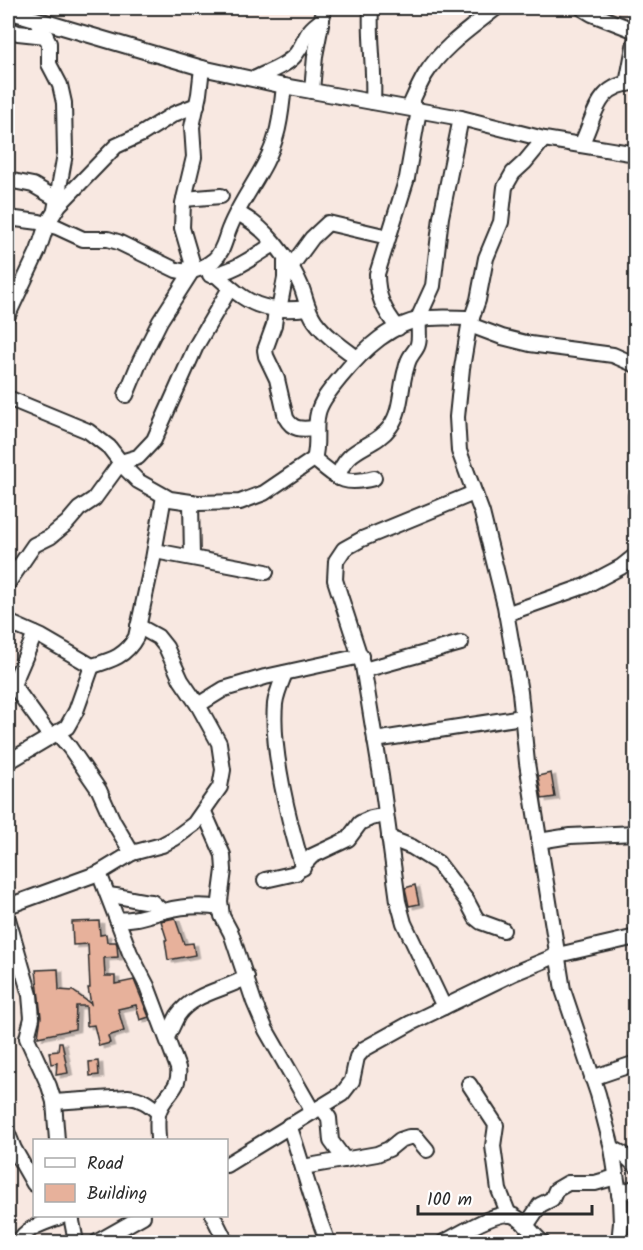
<svg xmlns="http://www.w3.org/2000/svg" width="643" height="1250" font-family="Kalam,sans-serif">
<style>
.building{fill:#e7b19b;stroke:#2b2b2b;stroke-width:1.5;filter:url(#shadow)}
.lines{fill:none;stroke-linecap:round;stroke-linejoin:round}
.street-casing{stroke:#2b2b2b;stroke-width:18}
.street{stroke:#fff;stroke-width:14}
</style>
<defs>
<filter id="shadow"><feDropShadow dx="4.5" dy="2.5" stdDeviation="0" flood-color="#0004"/></filter>
</defs>
<rect width="100%" height="100%" fill="#f8e8e1"/>
<filter id="ink" filterUnits="userSpaceOnUse"><feTurbulence type="fractalNoise" baseFrequency=".0167" numOctaves="2"/><feDisplacementMap in="SourceGraphic" scale="12" xChannelSelector="R" yChannelSelector="G"/><feConvolveMatrix kernelMatrix="1 2 1 2 8 2 1 2 1" color-interpolation-filters="sRGB"/></filter>
<g filter="url(#ink)">
<g class="building">
<path d="M551,773L555,797L542,799L538,776Z"/>
<path d="M415,885L419,904L409,906L405,888Z"/>
<path d="M175,918L184,944L193,943L195,955L168,960L165,940H167L161,921Z"/>
<path d="M99,921L100,935L106,934L107,942H116L117,945L118,957L104,958L105,976H115V984L134,980L149,1017L140,1020L136,1005L118,1009L124,1031L108,1036L110,1043L99,1046L94,1025L87,1026L86,1006H76L75,1029L38,1037L41,1017L36,970L58,969L59,990L73,991L91,1004L88,988H90L88,944L73,945L72,922Z"/>
<path d="M59,1042H62L68,1073L56,1075L57,1063L51,1064L49,1052L58,1051Z"/>
<path d="M98,1061L99,1075L90,1076L89,1062Z"/>
</g>
<g class="lines">
<defs>
<g id="street">
<path d="M371,8C369,39 375,70 373,102"/>
<path d="M582,8L592,14L636,31"/>
<path d="M8,11L202,68L284,86L461,118L544,139L636,154"/>
<path d="M37,21L49,43V64L60,85L64,103L65,154L55,210"/>
<path d="M8,29L18,33L46,36"/>
<path d="M254,79C267,72 287,66 296,54C308,39 302,34 322,20"/>
<path d="M627,84L636,36"/>
<path d="M312,91L315,56L324,8"/>
<path d="M409,108C414,97 419,85 425,75C442,47 471,28 496,8"/>
<path d="M544,139L525,162L513,173L505,187L501,222L486,258L478,300L469,326L462,368L457,417L459,451L482,513L505,606L520,692L527,763L563,990L598,1094L612,1148L620,1200L621,1223L619,1242"/>
<path d="M581,145C595,118 596,83 636,83"/>
<path d="M8,180L33,185L57,199"/>
<path d="M184,199L221,196"/>
<path d="M237,213C265,226 289,258 301,286C306,298 307,310 315,321C326,336 342,347 357,358"/>
<path d="M8,218L39,222L57,227L83,239H108L118,242L176,270C190,274 203,269 214,260C224,251 225,238 230,227C243,195 267,169 276,136C281,120 282,102 284,86"/>
<path d="M290,268L312,238L328,223L388,237"/>
<path d="M188,272L192,262L182,228L183,203L194,157L192,127L199,94L202,68"/>
<path d="M215,274C249,305 262,313 308,308"/>
<path d="M210,275C234,272 253,257 274,244"/>
<path d="M276,310L274,325L265,350L266,356L277,379L286,418C293,431 303,429 316,428"/>
<path d="M279,310L285,278V261"/>
<path d="M8,315L38,251L47,224L59,205L116,146L140,135L174,114L197,105"/>
<path d="M417,321L433,286L441,217L461,118"/>
<path d="M470,325L502,337L530,344L613,355L636,365"/>
<path d="M398,328C384,311 377,296 377,274L407,178L419,110"/>
<path d="M126,395L140,361L160,321L192,271"/>
<path d="M8,398L88,431L109,447L125,468L138,481L170,499L198,503L240,502L264,493L314,459C338,478 342,486 374,478"/>
<path d="M314,459C319,444 314,428 318,413C321,400 332,388 340,378C363,350 392,321 430,318C444,317 458,318 472,318"/>
<path d="M338,478C345,446 374,449 390,427C402,411 400,388 406,369C407,365 408,360 411,356C413,352 417,349 418,344C420,337 418,328 419,321"/>
<path d="M636,496V521"/>
<path d="M191,502L192,557"/>
<path d="M155,551L266,572"/>
<path d="M8,583L34,545L50,537L67,523L79,509L94,499L121,462L138,457L154,440L196,346L230,288"/>
<path d="M506,614L585,586L621,567L636,555"/>
<path d="M8,622L42,637L92,666C112,660 126,656 136,637L153,559L164,496"/>
<path d="M364,670L461,643"/>
<path d="M285,673C281,683 276,694 275,704C271,750 289,823 303,868"/>
<path d="M8,678L50,736"/>
<path d="M13,685L35,634"/>
<path d="M198,705L224,689L265,677L361,656"/>
<path d="M57,732L70,748L99,790L113,821L132,853"/>
<path d="M375,740L522,717"/>
<path d="M8,762L67,727L76,711L92,666"/>
<path d="M204,812L223,855L224,870L220,901L222,916L231,933L254,1002L266,1030L313,1112"/>
<path d="M389,838L412,847L438,863L467,901L476,918L481,922L503,930"/>
<path d="M539,841L570,836L636,833"/>
<path d="M99,873L130,953L147,986L178,1068C181,1090 165,1093 159,1111C156,1119 158,1132 158,1140"/>
<path d="M265,880L296,873L312,856L348,839L360,823L371,818L386,815"/>
<path d="M108,895C123,896 137,901 152,902L162,911"/>
<path d="M8,906L99,873L132,853L162,845L175,838L194,824L220,787L223,770L219,743L198,705L181,680L166,647L158,637L138,626"/>
<path d="M8,919L30,995L32,1018L27,1038L49,1086L54,1102L57,1140"/>
<path d="M117,919C134,921 147,915 164,911C183,906 202,905 221,908"/>
<path d="M444,1007L404,923L398,901L381,776L363,666L335,580L336,561L344,549L362,539L474,493"/>
<path d="M167,1037C171,1030 174,1022 178,1015C193,993 225,990 247,977"/>
<path d="M592,1078L636,1063"/>
<path d="M469,1084L496,1125L493,1146L499,1190L509,1215"/>
<path d="M54,1102L128,1097C141,1098 149,1104 158,1112"/>
<path d="M321,1107L329,1118L331,1141L345,1160"/>
<path d="M289,1125C303,1164 312,1205 328,1242"/>
<path d="M8,1134L14,1149L34,1184"/>
<path d="M612,1148L623,1154L636,1166"/>
<path d="M226,1165L342,1094L352,1081L357,1057L364,1049L411,1023L514,973L558,955L636,937"/>
<path d="M303,1167L377,1154L389,1149L400,1140L409,1137H416L427,1150"/>
<path d="M619,1194L636,1187"/>
<path d="M71,1216L76,1242"/>
<path d="M213,1216L226,1242"/>
<path d="M526,1226L540,1205L552,1199L556,1190L568,1183H595L616,1177"/>
<path d="M19,1242C25,1227 48,1222 62,1216"/>
<path d="M97,1242L143,1216"/>
<path d="M444,1242C459,1235 499,1208 514,1216C525,1221 533,1235 542,1242"/>
</g>
</defs>
<use href="#street" class="street-casing"/>
<use href="#street" class="street"/>
</g>
</g>
<rect width="643" height="1250" fill="none" stroke="#fff" stroke-width="30"/>
<rect x="15" y="15" width="613" height="1220" fill="none" stroke="#2b2b2b" stroke-width="2" filter="url(#ink)"/>
<rect x="33" y="1139" width="195" height="78" fill="#ffffff" stroke="#aaaaaa" stroke-width="1.5"/>
<rect x="45" y="1158" width="30" height="9" fill="#ffffff" stroke="#aaaaaa" stroke-width="1.5"/>
<text x="87" y="1169" font-size="18" fill="#2b2b2b">Road</text>
<rect x="45" y="1184" width="30" height="18" fill="#e7b19b" stroke="#aaaaaa" stroke-width="1.5"/>
<text x="87" y="1199" font-size="18" fill="#2b2b2b">Building</text>
<path d="M418 1205v9h174v-9" fill="none" stroke="#2b2b2b" stroke-width="3"/>
<text x="427" y="1205" font-size="18" fill="#2b2b2b" stroke="#ffffff" stroke-width="4.5" paint-order="stroke">100 m</text>
</svg>
